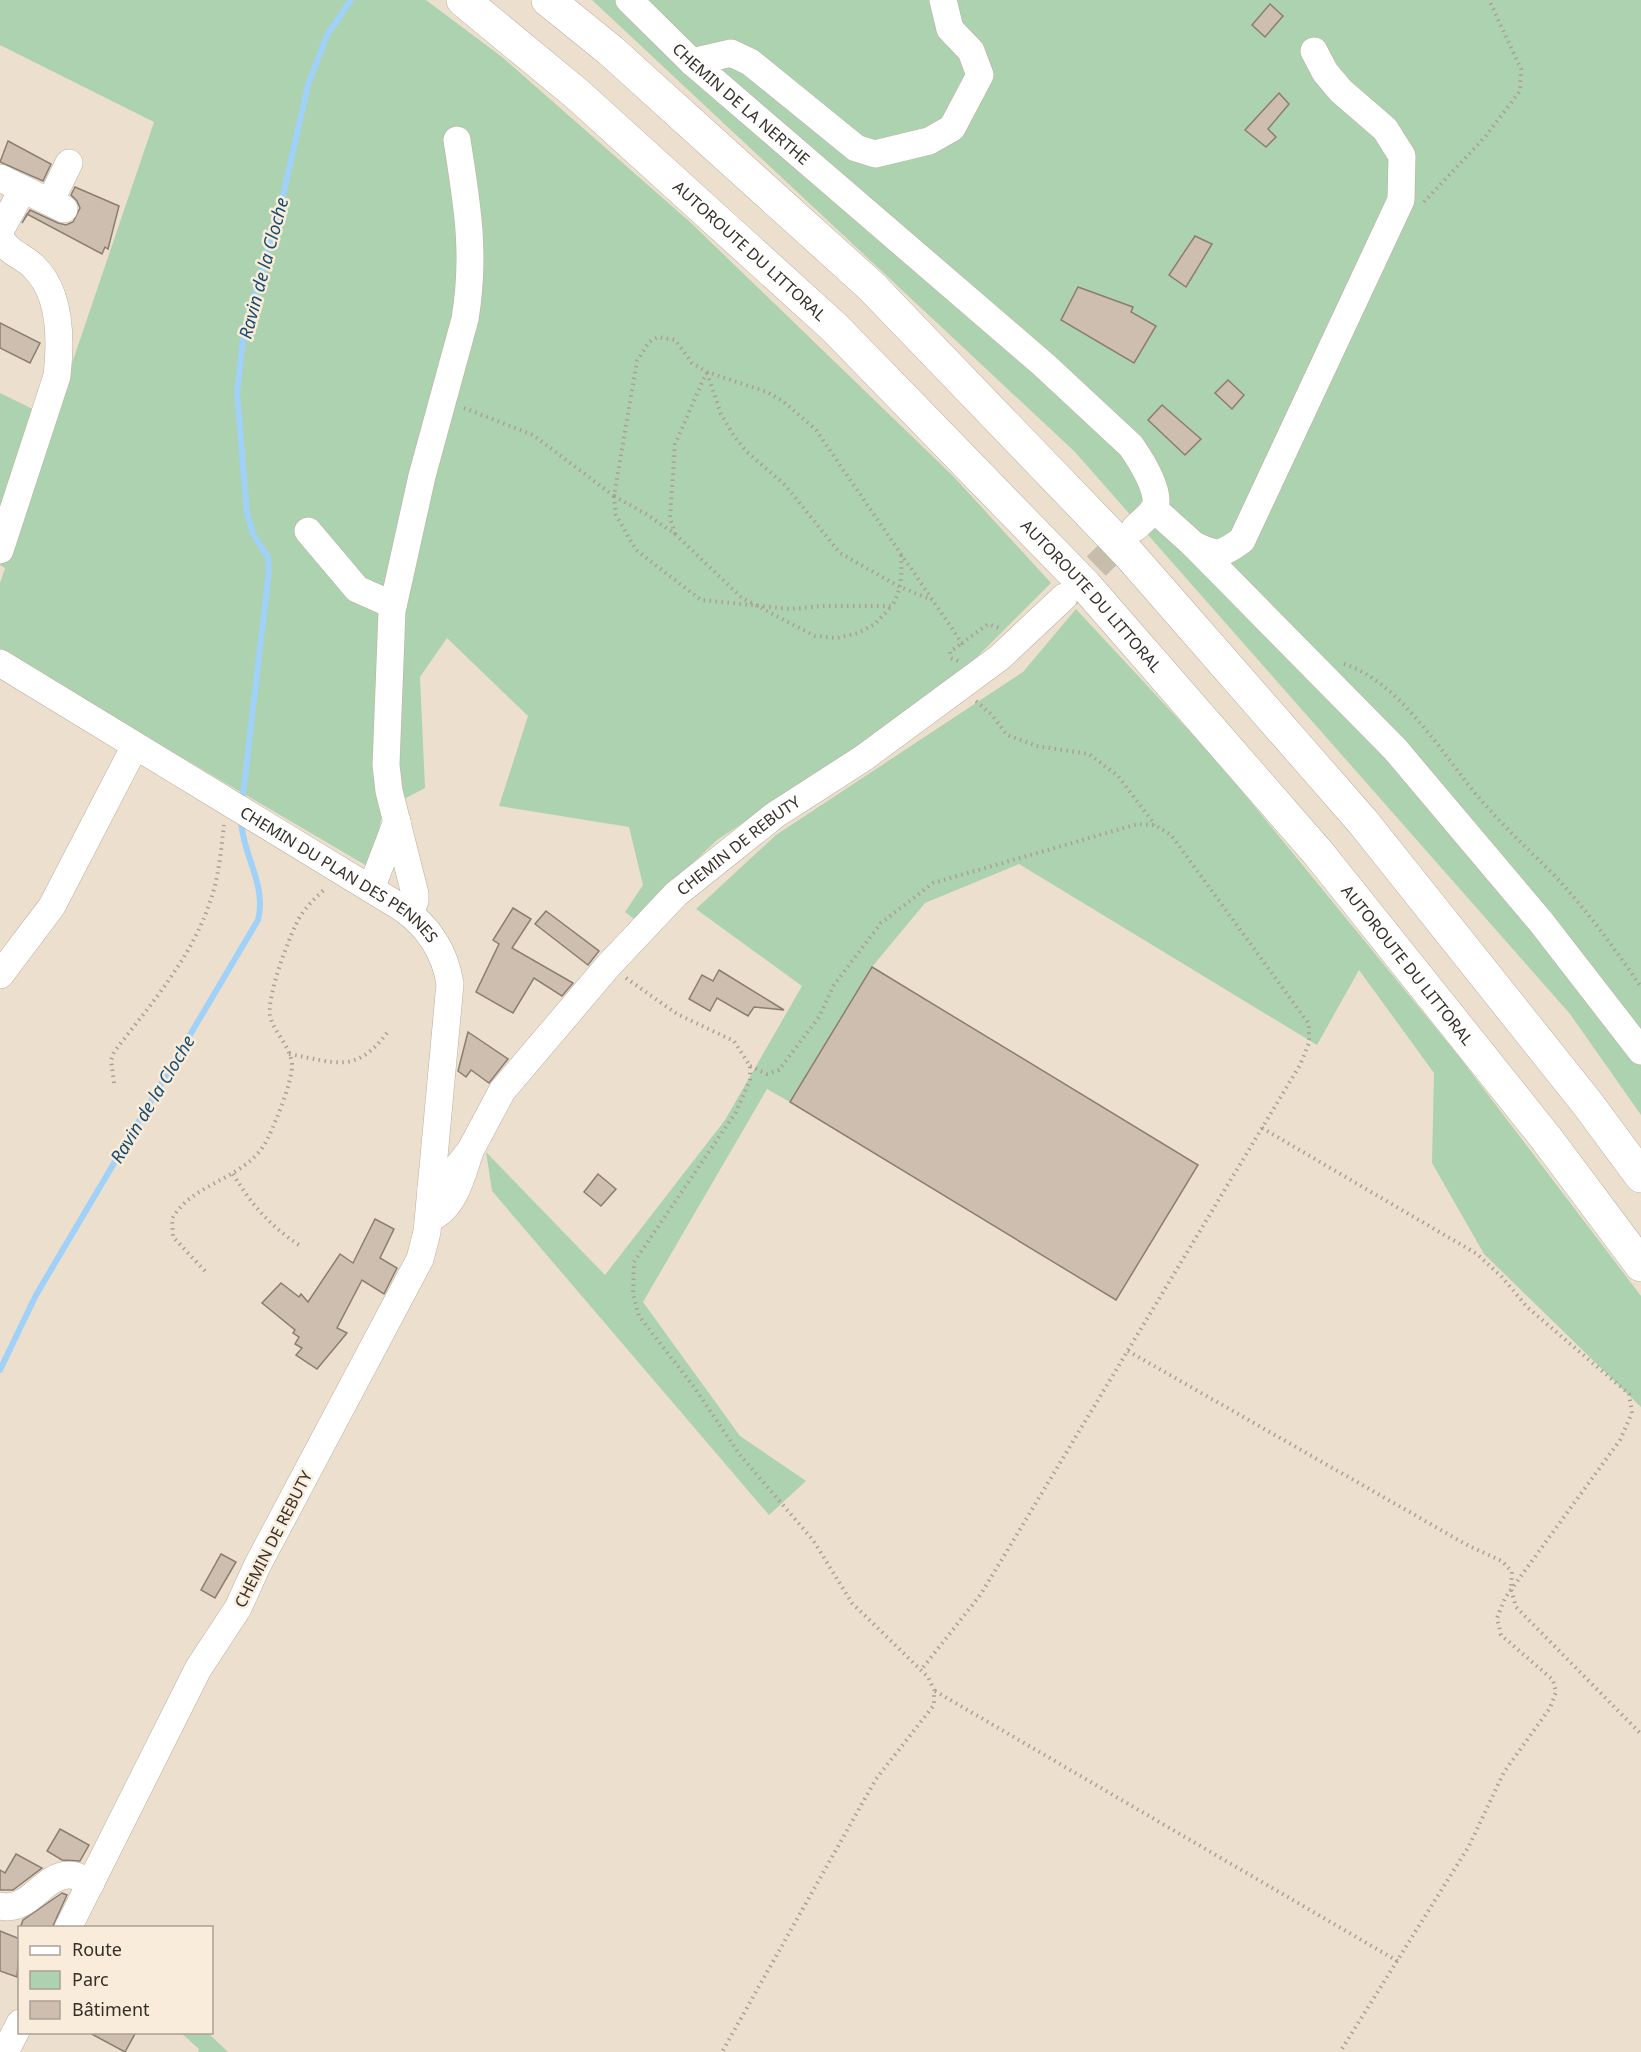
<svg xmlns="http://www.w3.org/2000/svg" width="1641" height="2052" font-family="'Noto Sans',sans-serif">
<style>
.green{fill:#add2b0}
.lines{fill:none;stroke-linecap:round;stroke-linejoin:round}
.stream{stroke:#a0d1f9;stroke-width:6}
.building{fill:#cdbeaf;stroke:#8c7e6f;stroke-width:1.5}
.minor-tunnel{stroke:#c8bcad;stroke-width:27;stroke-dasharray:27 14;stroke-linecap:butt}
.minor-casing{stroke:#bcaf9f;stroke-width:28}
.highway-casing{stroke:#bcaf9f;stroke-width:34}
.path{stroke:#aba093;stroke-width:4;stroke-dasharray:1.5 4.5;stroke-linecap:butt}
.minor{stroke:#fff;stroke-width:27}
.highway{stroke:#fff;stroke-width:33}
.labels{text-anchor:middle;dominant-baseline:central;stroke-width:5;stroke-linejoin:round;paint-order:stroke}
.street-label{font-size:16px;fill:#352f29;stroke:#faecdb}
.water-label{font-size:18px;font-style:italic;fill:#154c71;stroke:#faecdb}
</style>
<rect width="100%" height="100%" fill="#eddfce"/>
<g class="green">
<path d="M0,0H426L502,57L690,222L954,477L1051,583L948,686L717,840L634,919L625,912L643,885L629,827L499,806L528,716L447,638L420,677L425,788L383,810L375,849L367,866L0,651V583L5,568L0,565V393L53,419L154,122L0,45Z"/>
<path d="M592,0H1641V1115L1570,1014L1075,452Z"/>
<path d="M1076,609L1219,763L1457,1054L1641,1296V1407L1484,1254L1432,1163L1434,1073L1359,970L1317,1045L1019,864L925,903L872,967L790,1102L767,1089L643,1302L740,1436L806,1481L769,1515L492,1191L486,1152L605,1275L725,1120L802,986L696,909L776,835L1023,672Z"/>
<path d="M181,2033H208L228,2052H198L199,2049Z"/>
</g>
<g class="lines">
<g class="stream">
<path d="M243,795L269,570L268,557L253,534L247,513L237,393L244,331L281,204L308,85L327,35L351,0"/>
<path d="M0,1370L36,1295L258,920C267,885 243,856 241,821"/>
</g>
</g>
<g class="building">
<path d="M1270,4L1283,16L1265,37L1252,25Z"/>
<path d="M1279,93L1289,104L1268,129L1276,137L1266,147L1245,130Z"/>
<path d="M8,141L51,164L43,181L0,162Z"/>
<path d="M75,187L119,206L108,249L105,247L102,254L27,214L22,223L30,210L58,223L66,225L73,222L80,208L77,201L71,195Z"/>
<path d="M1195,236L1212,244L1186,287L1169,275Z"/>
<path d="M1078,287L1133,307L1131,312L1156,326L1134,363L1061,320Z"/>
<path d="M0,323L40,343L30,363L0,348Z"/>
<path d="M1228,380L1244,395L1232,409L1215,393Z"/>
<path d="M1162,405L1201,439L1185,455L1148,420Z"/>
<path d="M513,908L531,919L512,948L573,983L562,996L534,978L513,1013L476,992L499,944L493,940Z"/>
<path d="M546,911L599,951L588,965L535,924Z"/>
<path d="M872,967L1198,1165L1116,1300L790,1102Z"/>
<path d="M719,970L784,1010L754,1007L748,1016L717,998L710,1011L689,999L702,975L713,981Z"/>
<path d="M468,1032L508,1059L489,1083L471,1070L466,1077L458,1071Z"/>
<path d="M598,1174L616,1189L601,1206L584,1192Z"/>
<path d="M375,1219L394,1229L380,1258L397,1268L384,1294L362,1280L337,1328L347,1333L317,1369L296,1355L302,1348L295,1344L299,1337L293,1333L295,1330L262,1303L281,1283L299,1297L301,1294L308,1302L340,1254L353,1263Z"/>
<path d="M221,1554L236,1562L215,1598L201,1590Z"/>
<path d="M60,1829L89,1845L80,1861L62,1860L47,1851Z"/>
<path d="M16,1854L42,1868L13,1890H0V1870L5,1873Z"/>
<path d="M62,1893L67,1895L52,1928H20L23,1920Z"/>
<path d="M0,1931L20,1939L17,1977L0,1971Z"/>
<path d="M88,2032H136L125,2052Z"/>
</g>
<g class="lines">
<path class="minor-tunnel" d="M1067,595L1134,529"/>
<defs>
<g id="minor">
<path id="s1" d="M629,0L692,62L1044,365L1131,446C1140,459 1161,492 1155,507C1151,515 1141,522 1135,528"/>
<path d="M692,62L731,53L750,62L856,148L875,154L929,141L952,128L980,75L971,51L950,29L943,0"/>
<path d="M0,178L64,209"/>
<path d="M50,202L69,163"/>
<path d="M0,231L23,189"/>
<path d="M0,235C5,252 22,255 33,266C61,292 61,341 57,376L0,550"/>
<path d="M1154,509L1193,544L1395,749L1541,922L1641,1051"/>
<path d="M308,531L357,589L393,605"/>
<path d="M1194,545C1218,556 1220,556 1242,540L1401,200L1402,156L1385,129L1341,91L1325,72L1314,51"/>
<path id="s2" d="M0,663L402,908C429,927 445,951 450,984L427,1232L420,1259L257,1566L238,1608L198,1669L68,1928"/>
<path d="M371,889L397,821"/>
<path d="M409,913L415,901V894L389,791L386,765L392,611L422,476L465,319C476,253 467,204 457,140"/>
<path d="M0,975L52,906L135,746"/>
<path id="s3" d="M470,1151L502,1091L608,966L676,894L775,815L862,759L999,658L1064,597"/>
<path d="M429,1219C455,1208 462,1175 470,1151L451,1175L431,1188"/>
<path d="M0,1906C29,1913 42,1876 68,1875C76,1874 84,1880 91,1883"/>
<path d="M5,2052L20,2023"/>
</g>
<g id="highway">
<path id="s4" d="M463,0L577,94L835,328L1085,585L1319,854L1546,1138L1641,1265"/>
<path d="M548,0L610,50L871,286L1128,553L1363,822L1587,1103L1641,1176"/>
</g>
</defs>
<use href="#minor" class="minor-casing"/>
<use href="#highway" class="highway-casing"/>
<g class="path">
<path d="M1424,202L1485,137L1520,91L1521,69L1489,0"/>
<path d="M707,373L721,414L734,436L746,451L785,485L840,553L900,587L932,600"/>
<path d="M464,408L533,435L614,496L637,361L649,342L658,337L675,340L692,363L707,372L767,392L783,401L816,430L962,643L988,624L999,628"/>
<path d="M614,496L616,515L636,550L701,600L790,609L823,606H892C902,589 902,574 901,555"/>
<path d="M614,496L646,514L675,534L742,598L815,636L837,638L858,633L875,624L891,607"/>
<path d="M675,534L670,518L675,444L706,373"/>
<path d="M958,661L951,658L950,652L962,643"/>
<path d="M1344,664C1401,682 1443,756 1481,800C1504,827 1529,850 1554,875C1586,909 1615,949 1641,987"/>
<path d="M976,701L992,715L1007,735L1037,746L1089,754L1118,776L1155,825"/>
<path d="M626,978L677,1014L734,1041L750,1066V1080L736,1112L634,1262L633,1294L639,1316L694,1387L740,1455L813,1540L852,1603L928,1677L934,1690V1705L876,1779L722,2052"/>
<path d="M289,1054C335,1062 355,1075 387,1033"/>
<path d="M750,1066L767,1074L779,1070L819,1017L834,985L881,923L933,883L1138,824L1155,825L1171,835L1309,1024V1043L1300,1065L981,1594L921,1670"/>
<path d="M114,1083L111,1060L114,1052C150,1005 191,959 210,902C219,877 221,850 224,825"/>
<path d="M1262,1128L1477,1254L1502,1277L1527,1307L1629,1394L1632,1413L1620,1440L1505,1598L1497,1618L1501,1635L1553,1680L1556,1692L1550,1708L1504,1772L1469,1846L1340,2052"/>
<path d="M233,1174C251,1204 269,1225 299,1245"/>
<path d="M205,1271L173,1237L172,1219C193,1181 248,1180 268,1138C276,1121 292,1083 292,1065C291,1046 273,1032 270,1015C267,995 290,933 301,915C308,905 316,897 326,888"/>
<path d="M1128,1351L1469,1546L1502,1561L1512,1572L1511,1589L1516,1607L1641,1734"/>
<path d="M935,1691L1399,1962"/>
</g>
<use href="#minor" class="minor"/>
<use href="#highway" class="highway"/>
</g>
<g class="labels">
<g class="street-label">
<text stroke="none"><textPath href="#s1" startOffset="153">CHEMIN DE LA NERTHE</textPath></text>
<text stroke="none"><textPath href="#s4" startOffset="381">AUTOROUTE DU LITTORAL</textPath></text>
<text stroke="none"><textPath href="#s4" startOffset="867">AUTOROUTE DU LITTORAL</textPath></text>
<text stroke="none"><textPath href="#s3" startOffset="410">CHEMIN DE REBUTY</textPath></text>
<text stroke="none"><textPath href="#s2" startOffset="400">CHEMIN DU PLAN DES PENNES</textPath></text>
<text stroke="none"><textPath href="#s4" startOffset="1353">AUTOROUTE DU LITTORAL</textPath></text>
<text transform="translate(273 1539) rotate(-63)">CHEMIN DE REBUTY</text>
</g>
<g class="water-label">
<text transform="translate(263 268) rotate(-75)">Ravin de la Cloche</text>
<text transform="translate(152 1099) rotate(-59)">Ravin de la Cloche</text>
</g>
</g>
<rect x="18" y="1926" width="195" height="108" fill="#faecdb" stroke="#aba094" stroke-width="1.5"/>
<rect x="30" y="1946" width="30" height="9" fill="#ffffff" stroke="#aba094" stroke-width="1.5"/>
<text x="72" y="1956" font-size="18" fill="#352f29">Route</text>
<rect x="30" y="1971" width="30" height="18" fill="#add2b0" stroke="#aba094" stroke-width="1.5"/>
<text x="72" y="1986" font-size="18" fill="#352f29">Parc</text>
<rect x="30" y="2001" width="30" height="18" fill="#cdbeaf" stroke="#aba094" stroke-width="1.5"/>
<text x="72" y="2016" font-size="18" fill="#352f29">Bâtiment</text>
</svg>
